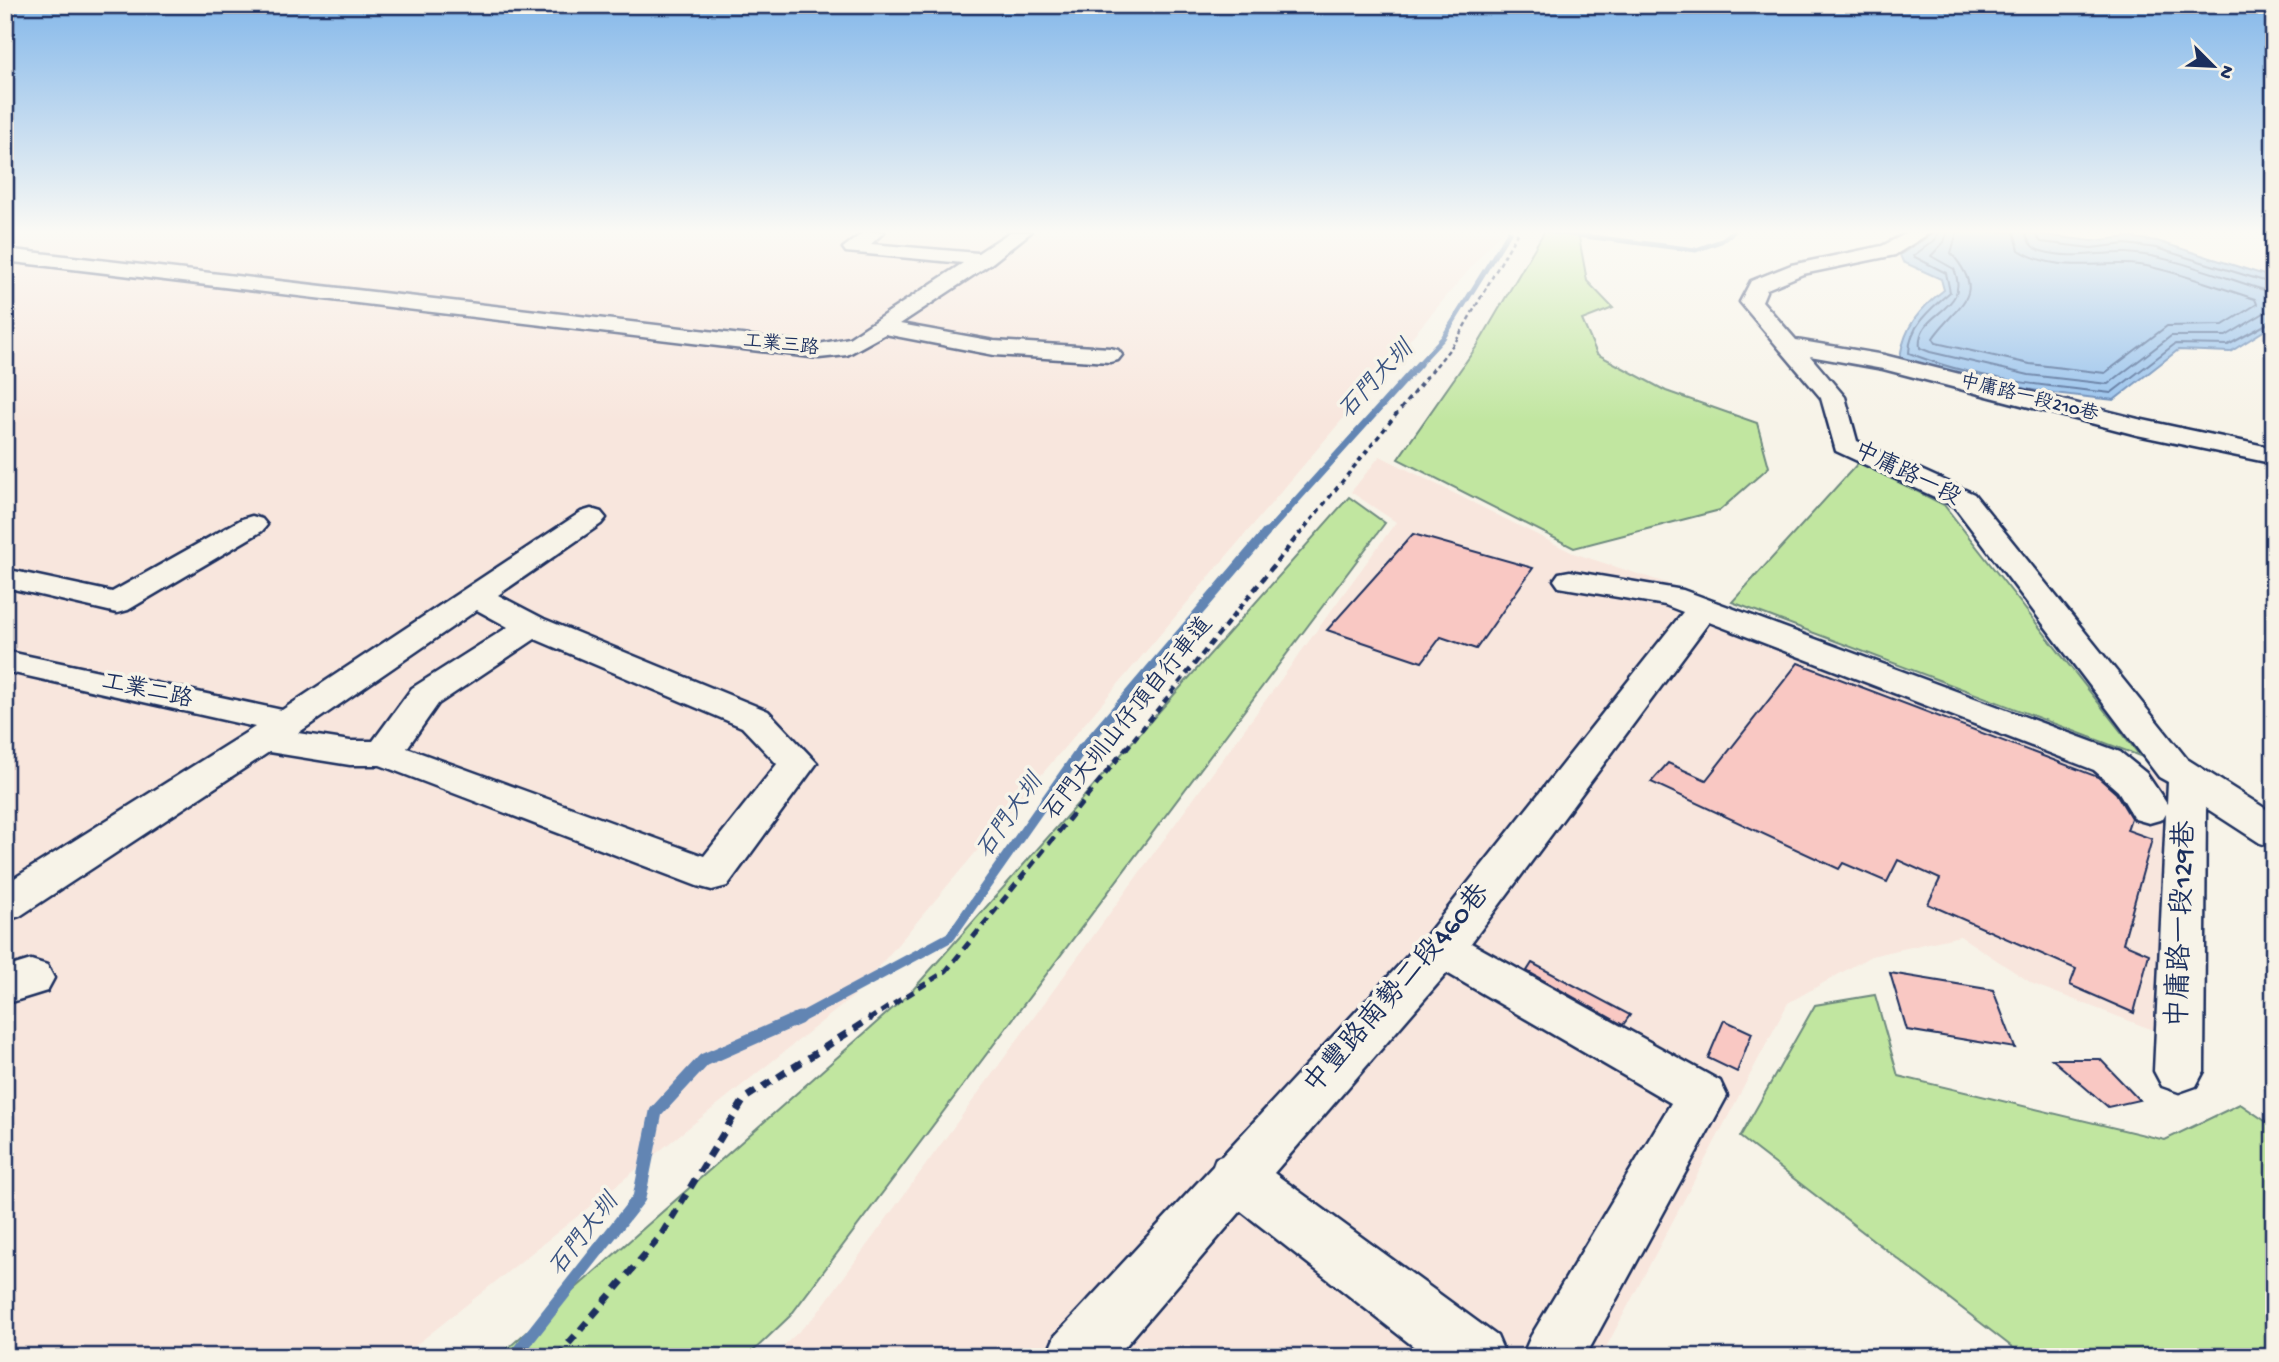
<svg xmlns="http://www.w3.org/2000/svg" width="2279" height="1362" font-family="'Gochi Hand','LXGW WenKai TC',sans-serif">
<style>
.built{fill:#f8e6dd}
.green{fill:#c1e6a0;stroke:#6e8a7f;stroke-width:2}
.water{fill:#92bfec;stroke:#6285b3;stroke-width:2}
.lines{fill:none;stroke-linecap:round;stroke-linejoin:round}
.shore{stroke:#4b6997;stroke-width:2}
.stream-far4{stroke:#6285b3;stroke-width:5}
.stream-far3{stroke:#6285b3;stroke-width:7}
.stream-far2{stroke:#6285b3;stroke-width:9}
.stream-far1{stroke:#6285b3;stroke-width:10}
.stream{stroke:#6285b3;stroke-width:13}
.building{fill:#f9c8c3;stroke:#1b2f5e;stroke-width:2}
.minor-casing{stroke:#1b2f5e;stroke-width:5}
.path-far4{stroke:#1b2f5e;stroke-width:2.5;stroke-dasharray:4.5 3.5;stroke-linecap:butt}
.path-far3{stroke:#1b2f5e;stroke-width:3.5;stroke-dasharray:5 4.5;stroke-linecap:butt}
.path-far2{stroke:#1b2f5e;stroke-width:4.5;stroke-dasharray:7 5;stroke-linecap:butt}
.path-far1{stroke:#1b2f5e;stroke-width:5;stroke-dasharray:9 6;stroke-linecap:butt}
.path{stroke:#1b2f5e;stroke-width:7;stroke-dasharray:10 8;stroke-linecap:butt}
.minor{fill:#f7f3e8;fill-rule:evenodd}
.labels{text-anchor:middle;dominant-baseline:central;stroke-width:7;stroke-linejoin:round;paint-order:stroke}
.far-street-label{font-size:19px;fill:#1b2f5e;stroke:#f7f3e8}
.street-label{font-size:23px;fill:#1b2f5e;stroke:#f7f3e8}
.water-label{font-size:24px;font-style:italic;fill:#395382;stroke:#f7f3e8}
.near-street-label{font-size:28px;fill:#1b2f5e;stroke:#f7f3e8}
</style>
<rect width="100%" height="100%" fill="#f7f3e8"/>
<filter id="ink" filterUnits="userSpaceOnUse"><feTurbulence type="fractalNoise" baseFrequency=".0143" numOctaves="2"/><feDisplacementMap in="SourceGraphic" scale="14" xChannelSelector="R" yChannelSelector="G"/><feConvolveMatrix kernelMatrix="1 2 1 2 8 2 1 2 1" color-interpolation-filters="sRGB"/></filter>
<g filter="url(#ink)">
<g class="built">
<path d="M5,232H1501L854,996L401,1357H5Z"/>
<path d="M1380,456L1573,553L1669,584L2121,753L2148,769L2166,783L2161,1033L2033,984L1960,936L1871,956L1788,1003L1601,1357H772L816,1315L1396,522L1351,492Z"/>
</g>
<g class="green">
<path d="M1544,232H1578L1587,281L1613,308L1582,320L1597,354L1666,391L1757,423L1769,467L1720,510L1574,548L1398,459L1479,343Z"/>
<path d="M1859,462L1944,505L2140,756L1732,602Z"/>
<path d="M1349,497L1385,523L790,1316L747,1357H498L910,993Z"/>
<path d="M1875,995L1898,1076L2165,1140L2240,1104L2274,1127V1357H2025L1740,1137L1815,1005Z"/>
</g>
<path class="water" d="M1935,232H2019L2092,241L2127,237L2157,241L2274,278L2273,325L2230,352L2178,350L2114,400C2042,392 1967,384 1900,357C1905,326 1920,308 1944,290L1941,279L1903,262L1900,255Z"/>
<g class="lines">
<g class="shore">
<path d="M1938,232L1935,240L1913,256L1946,273L1950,292C1931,308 1909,326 1909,353C1974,379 2042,386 2111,393L2175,344L2228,345L2274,320"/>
<path d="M1947,232L1944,242L1931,256L1954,269C1972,313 1915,310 1920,348L1930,352L2029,375L2108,384L2171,336H2226L2264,313L2274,311"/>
<path d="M1957,232L1951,253C1989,297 1958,302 1933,338L1936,343L2030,364L2105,373L2167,326L2223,325L2257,304L2255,299C2221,288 2186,275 2151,267C2106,257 2062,277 2019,250L2014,232"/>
<path d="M2025,232C2028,241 2031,248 2041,251C2071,260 2099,252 2127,253C2174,256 2229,280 2274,293"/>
<path d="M2033,232L2041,242L2091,248L2126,244L2156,248L2274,284"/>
</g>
<g class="stream-far4">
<path d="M1553,232L1696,250L1721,241L1733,232"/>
<path d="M1417,366L1443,338L1509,232"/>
</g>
<path class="stream-far3" d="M1265,535L1419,364"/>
<path class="stream-far2" d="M1082,749L1266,533"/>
<path class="stream-far1" d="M796,1020L950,937L1083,747"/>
<path class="stream" d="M514,1357L639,1198L656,1112L704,1060L799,1018"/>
</g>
<g class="building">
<path d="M1413,534L1533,568L1476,649L1441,637L1422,662L1327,630Z"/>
<path d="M1798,663L2098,777L2116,793L2131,818L2127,830L2152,839L2123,943L2149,954L2134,1013L2070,985L2076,969L1928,904L1940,879L1898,860L1887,882L1843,863L1839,869L1651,782L1668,763L1706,780Z"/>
<path d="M1532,963L1630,1015L1623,1025L1527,971Z"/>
<path d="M1890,973L1993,990L2015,1048L1907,1030Z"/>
<path d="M1724,1020L1752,1033L1737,1072L1708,1058Z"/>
<path d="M2052,1059H2100L2139,1100L2108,1107Z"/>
</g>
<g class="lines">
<defs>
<g id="minor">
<path d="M864,232H884L871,244L978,253L1010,232H1031L992,263L900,324L994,341L1110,348L1118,350L1122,355L1118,360L1110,362L994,355L885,334L847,355L819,358L5,261V249L819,344L849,338L963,263L846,252L843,248Z"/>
<path d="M1909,232H1931L1895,255L1803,274L1767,289L1762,301L1796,340L1884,355L2138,419L2274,448V460L2266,462L2137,435L1883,369L1810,356L1845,397L1857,441L1974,494L2187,759L2274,814V847L2260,843L2206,808L2204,1071L2196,1086L2179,1092L2162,1086L2154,1071L2166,814L2163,819L2149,823L2135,819L2118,791L2094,770L1709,622L1471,943L1720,1081L1727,1096L1585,1357H1522L1531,1336L1671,1103L1447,973L1274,1173L1497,1336L1506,1357H1427L1241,1211L1116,1357H1046L1055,1336L1213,1166L1216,1158L1222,1156L1426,936L1683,612L1665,605L1559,587L1554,580L1559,573L1570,571L1683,590L2120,752L2146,773L2167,804L2168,782L2159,777L1954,506L1836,451L1821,398L1740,302L1751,281L1791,265L1882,246Z"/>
<path d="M591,509L601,512L606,518L601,524L498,595L544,619L768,711L817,763L727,886L712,890L697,886L380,765H350L269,752L20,916L5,921V884L255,727L5,671V651L282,710L581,512ZM477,610L508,627L412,688L373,741H350L298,733ZM535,639L742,727L777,764L704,856L407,748L438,704Z"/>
<path d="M252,516L262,519L267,525L262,531L128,610L117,613L5,587V569L112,592L242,519Z"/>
<path d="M31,960L47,965L54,978L47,991L5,1004V968Z"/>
</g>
</defs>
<use href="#minor" class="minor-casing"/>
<path class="path-far4" d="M1436,366L1456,341L1518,232"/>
<path class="path-far3" d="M1299,535L1437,364"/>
<path class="path-far2" d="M1126,749L1300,533"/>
<path class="path-far1" d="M868,1020L946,971L1127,747"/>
<path class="path" d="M557,1357L660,1237L745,1098L871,1018"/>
<use href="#minor" class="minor"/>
</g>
</g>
<linearGradient id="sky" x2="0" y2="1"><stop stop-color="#85b8ea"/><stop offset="0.55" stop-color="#fbfaf5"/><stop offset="1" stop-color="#fbfaf5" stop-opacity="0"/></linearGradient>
<rect width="2279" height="422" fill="url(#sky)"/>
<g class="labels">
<g class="far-street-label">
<text transform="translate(781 346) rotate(6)">工業三路</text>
<text transform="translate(2029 399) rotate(14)">中庸路一段210巷</text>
</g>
<g class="street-label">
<text transform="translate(1907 475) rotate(26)">中庸路一段</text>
<text transform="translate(147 692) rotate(12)">工業二路</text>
<text transform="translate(1129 719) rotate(-51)">石門大圳山仔頂自行車道</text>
</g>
<g class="water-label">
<text transform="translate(1377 381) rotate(-47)">石門大圳</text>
<text transform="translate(1011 817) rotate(-55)">石門大圳</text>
<text transform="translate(585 1236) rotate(-52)">石門大圳</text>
</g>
<g class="near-street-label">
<text transform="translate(2183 924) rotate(-88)">中庸路一段129巷</text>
<text transform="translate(1398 990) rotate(-49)">中豐路南勢二段460巷</text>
</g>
</g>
<rect width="2279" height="1362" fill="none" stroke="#f7f3e8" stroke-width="28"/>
<rect x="14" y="14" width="2251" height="1334" fill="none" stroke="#1b2f5e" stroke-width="2.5" filter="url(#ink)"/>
<g transform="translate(2213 66) rotate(114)" stroke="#f7f3e8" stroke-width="5" paint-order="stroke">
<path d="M0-5L12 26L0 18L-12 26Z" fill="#1b2f5e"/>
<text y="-10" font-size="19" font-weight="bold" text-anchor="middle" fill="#1b2f5e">N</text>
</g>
</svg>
